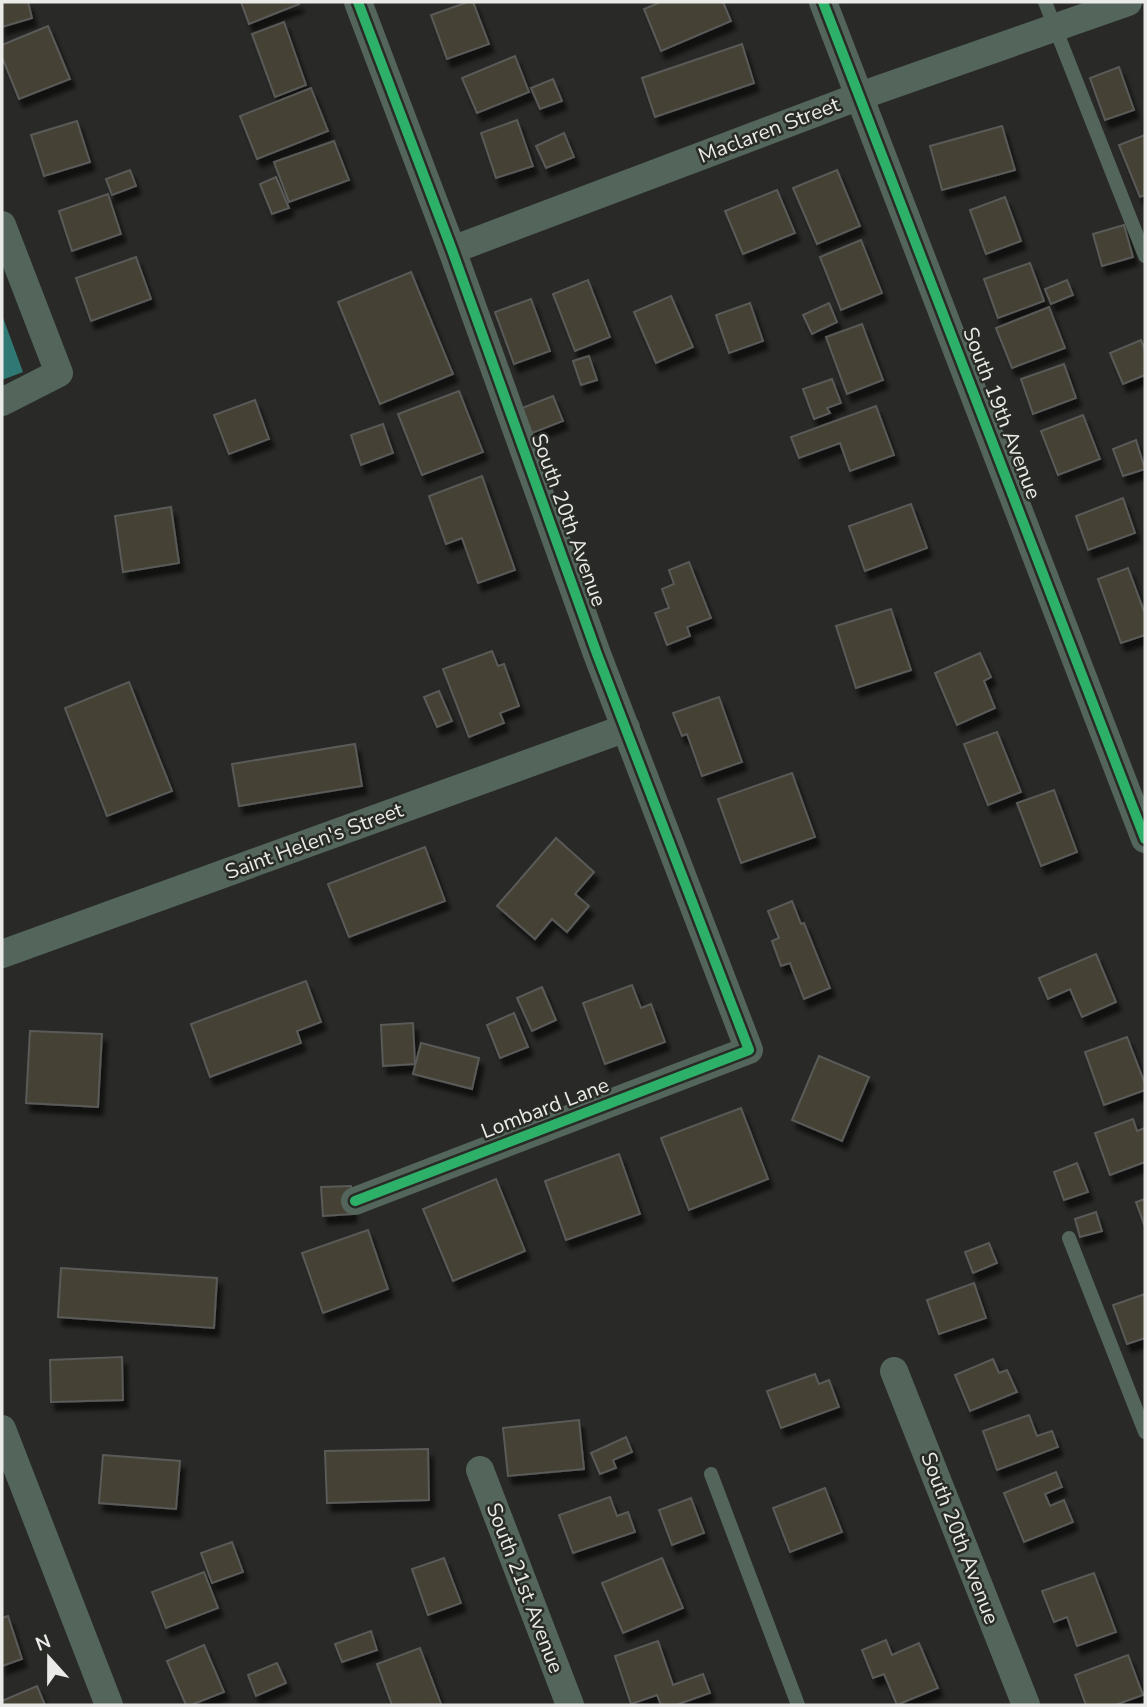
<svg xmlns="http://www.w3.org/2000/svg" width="1147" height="1707" font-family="'Nunito Sans',sans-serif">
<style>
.water{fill:#2f7873}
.building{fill:#444235;stroke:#5a5a58;stroke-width:2;filter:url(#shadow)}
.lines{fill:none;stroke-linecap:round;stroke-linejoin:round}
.lane{stroke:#54665b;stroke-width:14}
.street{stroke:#54665b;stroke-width:28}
.cycleway-casing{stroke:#292b26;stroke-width:15}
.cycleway{stroke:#2db169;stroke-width:10}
.labels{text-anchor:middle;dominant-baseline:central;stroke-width:5;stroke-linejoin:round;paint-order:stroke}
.street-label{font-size:21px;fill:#eaebe8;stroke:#292b26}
</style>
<defs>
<filter id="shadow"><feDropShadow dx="4.5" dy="8" stdDeviation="2" flood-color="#0009"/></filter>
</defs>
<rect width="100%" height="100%" fill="#292a27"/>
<path class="water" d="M2,315L23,372L2,380Z"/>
<g class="building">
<path d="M2,2H28L32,18L2,27Z"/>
<path d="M241,2H299V4L249,24Z"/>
<path d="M468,2H473L489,44L447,59L431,15Z"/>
<path d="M661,2H723L731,21L661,51L644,9Z"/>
<path d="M284,22L306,85L275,97L252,34Z"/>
<path d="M48,26L70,79L19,99L2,57V45Z"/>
<path d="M742,44L754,83L655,117L642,78Z"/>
<path d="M515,56L529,92L477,113L462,78Z"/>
<path d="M1119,67L1134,110L1105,120L1090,78Z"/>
<path d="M553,79L562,101L540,109L531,88Z"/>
<path d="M311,88L328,131L257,159L240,116Z"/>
<path d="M517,120L533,166L496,178L481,133Z"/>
<path d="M77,121L90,162L44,176L31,135Z"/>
<path d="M1002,126L1015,170L942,190L930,146Z"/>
<path d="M564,133L574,157L546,168L536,146Z"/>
<path d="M1145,135V195L1140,197L1119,145Z"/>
<path d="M334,141L349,180L289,202L274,162Z"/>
<path d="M130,170L136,186L112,195L106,179Z"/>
<path d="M837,170L860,226L817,244L793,188Z"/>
<path d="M276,177L289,208L272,214L260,184Z"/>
<path d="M777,190L795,233L743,254L725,211Z"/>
<path d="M108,194L121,234L72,251L59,211Z"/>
<path d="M1005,197L1021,241L986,254L970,210Z"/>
<path d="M1124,225L1133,257L1102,266L1093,234Z"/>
<path d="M861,240L882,293L841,310L820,257Z"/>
<path d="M136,257L151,299L91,321L76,278Z"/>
<path d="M1030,263L1044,301L998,318L984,279Z"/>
<path d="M411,272L453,374L380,404L338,302Z"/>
<path d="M588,280L610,337L575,351L553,294Z"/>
<path d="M1067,280L1073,295L1051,304L1045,289Z"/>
<path d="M671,296L693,347L656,363L634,312Z"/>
<path d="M531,299L550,351L514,364L495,312Z"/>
<path d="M750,303L763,341L729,353L716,315Z"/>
<path d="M829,303L837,322L812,334L803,315Z"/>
<path d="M1049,307L1065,348L1012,368L996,328Z"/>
<path d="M862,324L883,380L847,394L826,337Z"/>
<path d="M1141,340L1145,350V375L1123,384L1110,353Z"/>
<path d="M589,356L597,380L581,385L573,361Z"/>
<path d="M1064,364L1076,398L1033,414L1021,379Z"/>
<path d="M832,379L841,403L827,408L830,413L814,419L803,389Z"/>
<path d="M459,391L483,452L422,475L398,414Z"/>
<path d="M553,396L563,421L532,433L522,408Z"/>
<path d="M255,400L269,439L229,454L214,415Z"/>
<path d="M876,406L894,455L850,471L840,443L799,458L791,437Z"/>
<path d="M1083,415L1100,459L1058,475L1041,431Z"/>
<path d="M383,424L393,453L361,465L351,435Z"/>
<path d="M1136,440L1145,469L1123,476L1113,449Z"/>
<path d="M482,476L515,570L478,583L462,538L446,544L429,496Z"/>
<path d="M1123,498L1135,533L1088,550L1076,516Z"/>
<path d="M911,504L927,548L865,571L849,526Z"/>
<path d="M171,507L179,563L123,572L115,516Z"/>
<path d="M689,562L711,618L687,627L690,636L667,645L655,613L669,608L662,589L674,584L669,570Z"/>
<path d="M1128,568L1145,614V635L1121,643L1098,579Z"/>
<path d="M891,609L911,670L856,688L836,626Z"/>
<path d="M492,651L498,666L504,664L519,706L500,713L504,723L469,737L443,669Z"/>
<path d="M980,653L991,677L984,681L995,708L957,725L935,673Z"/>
<path d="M129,682L172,791L107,816L65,708Z"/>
<path d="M439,691L452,721L437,727L424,697Z"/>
<path d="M719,697L742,762L702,776L687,734L682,736L673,713Z"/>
<path d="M997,732L1021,792L988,805L964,744Z"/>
<path d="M355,744L362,786L239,806L232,764Z"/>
<path d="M792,773L815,837L741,863L718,799Z"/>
<path d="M1054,790L1077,852L1041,866L1017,803Z"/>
<path d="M556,838L594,872L575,894L589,906L567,932L552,919L535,939L497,906Z"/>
<path d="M425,847L445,901L349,937L328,884Z"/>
<path d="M792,901L801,924L804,923L830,988L804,999L790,963L781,966L772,941L779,938L768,911Z"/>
<path d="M1096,954L1116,1002L1082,1017L1070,989L1048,999L1039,978Z"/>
<path d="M306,981L321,1022L297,1031L301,1043L210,1077L191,1024Z"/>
<path d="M632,985L641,1008L651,1004L665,1042L605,1064L583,1003Z"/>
<path d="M542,987L556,1020L532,1031L517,998Z"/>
<path d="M514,1013L528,1047L500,1058L487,1025Z"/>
<path d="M413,1023L415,1064L383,1066L381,1025Z"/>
<path d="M30,1031L102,1034L98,1107L26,1103Z"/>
<path d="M1127,1037L1145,1084V1090L1104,1105L1085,1052Z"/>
<path d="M421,1043L479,1058L472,1089L413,1074Z"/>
<path d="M819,1056L869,1077L842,1141L792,1120Z"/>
<path d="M741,1108L768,1179L689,1210L661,1138Z"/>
<path d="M1133,1119L1137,1131L1145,1128V1162L1110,1175L1095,1133Z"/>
<path d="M619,1154L640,1214L566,1240L545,1181Z"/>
<path d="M1077,1163L1088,1192L1064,1200L1054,1172Z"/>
<path d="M496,1179L525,1251L453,1281L423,1209Z"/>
<path d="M351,1186L352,1214L323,1216L321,1187Z"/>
<path d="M1145,1199V1227L1136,1202Z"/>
<path d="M1096,1212L1102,1231L1080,1237L1075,1219Z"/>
<path d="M368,1230L388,1289L323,1313L302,1253Z"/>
<path d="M989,1243L997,1263L973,1273L965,1252Z"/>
<path d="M61,1268L217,1278L214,1328L58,1317Z"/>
<path d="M974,1283L986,1318L939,1334L927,1300Z"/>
<path d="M1145,1294V1338L1127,1344L1113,1305Z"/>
<path d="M122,1357L123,1400L51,1402L50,1360Z"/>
<path d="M993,1359L999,1373L1007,1370L1017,1392L970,1411L955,1375Z"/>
<path d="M815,1374L819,1384L829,1380L839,1407L781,1428L767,1391Z"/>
<path d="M1029,1415L1037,1436L1052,1431L1058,1447L997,1470L983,1431Z"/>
<path d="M579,1420L584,1469L508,1476L503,1428Z"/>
<path d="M626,1437L632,1452L613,1460L616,1468L600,1474L591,1453Z"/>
<path d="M428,1449L429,1500L327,1503L325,1451Z"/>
<path d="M103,1455L180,1461L176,1509L99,1503Z"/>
<path d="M1056,1472L1062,1487L1045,1494L1050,1506L1064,1500L1073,1522L1024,1542L1004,1493Z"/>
<path d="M825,1488L842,1532L790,1552L773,1508Z"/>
<path d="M610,1497L617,1516L628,1512L635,1532L573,1553L559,1515Z"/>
<path d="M691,1498L704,1533L672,1545L659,1510Z"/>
<path d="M232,1542L243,1572L212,1583L201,1553Z"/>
<path d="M444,1558L461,1603L428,1615L412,1569Z"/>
<path d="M662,1558L683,1608L623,1633L602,1583Z"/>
<path d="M204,1572L218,1608L166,1628L152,1592Z"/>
<path d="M1094,1573L1116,1632L1077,1646L1067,1617L1054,1622L1042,1591Z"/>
<path d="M8,1616L22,1659L2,1666V1618Z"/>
<path d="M371,1631L377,1650L342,1662L335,1644Z"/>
<path d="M886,1640L892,1655L919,1643L938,1688L897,1705L884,1674L873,1678L862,1650Z"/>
<path d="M658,1641L673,1685L703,1674L710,1693L676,1705H661L657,1695L631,1704L615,1656Z"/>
<path d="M204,1645L224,1692L191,1705H186L167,1661Z"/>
<path d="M420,1648L441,1704L392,1705L377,1664Z"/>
<path d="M1128,1655L1143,1695L1115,1705H1086L1075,1675Z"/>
<path d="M277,1663L286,1683L256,1696L248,1675Z"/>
<path d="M37,1686L45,1705H2V1701Z"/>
</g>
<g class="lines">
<g class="lane">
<path d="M1045,2L1145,256"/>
<path d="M1069,1238L1145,1432"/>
<path d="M711,1474L798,1705"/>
</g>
<g class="street">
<path d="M823,2L1145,839"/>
<path d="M2,225L59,373L2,402"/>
<path d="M452,250L860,96L1128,2"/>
<path d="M2,954L626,728"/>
<path d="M355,1201L749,1050L597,654L452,250L358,2"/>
<path d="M894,1371L1026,1705"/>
<path d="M2,1429L109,1705"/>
<path d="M480,1470L570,1705"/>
</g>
<defs>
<g id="cycleway">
<path d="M823,2L1145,839"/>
<path d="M355,1201L749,1050L597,654L452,250L358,2"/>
</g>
</defs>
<use href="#cycleway" class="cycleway-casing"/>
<use href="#cycleway" class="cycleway"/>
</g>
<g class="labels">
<g class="street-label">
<text transform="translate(769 130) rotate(-21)">Maclaren Street</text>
<text transform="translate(1002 413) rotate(69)">South 19th Avenue</text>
<text transform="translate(569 520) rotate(70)">South 20th Avenue</text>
<text transform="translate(314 841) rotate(-20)">Saint Helen's Street</text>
<text transform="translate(545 1108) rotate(-21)">Lombard Lane</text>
<text transform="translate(960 1538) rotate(69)">South 20th Avenue</text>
<text transform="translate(525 1588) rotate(69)">South 21st Avenue</text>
</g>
</g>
<rect width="1147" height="1707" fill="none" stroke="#eaebe8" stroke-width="7"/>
<g transform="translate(49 1658) rotate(339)" stroke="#292b26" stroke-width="5" paint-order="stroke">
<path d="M0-5L12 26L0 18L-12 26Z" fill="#eaebe8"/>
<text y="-10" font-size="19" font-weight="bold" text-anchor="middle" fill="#eaebe8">N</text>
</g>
</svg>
